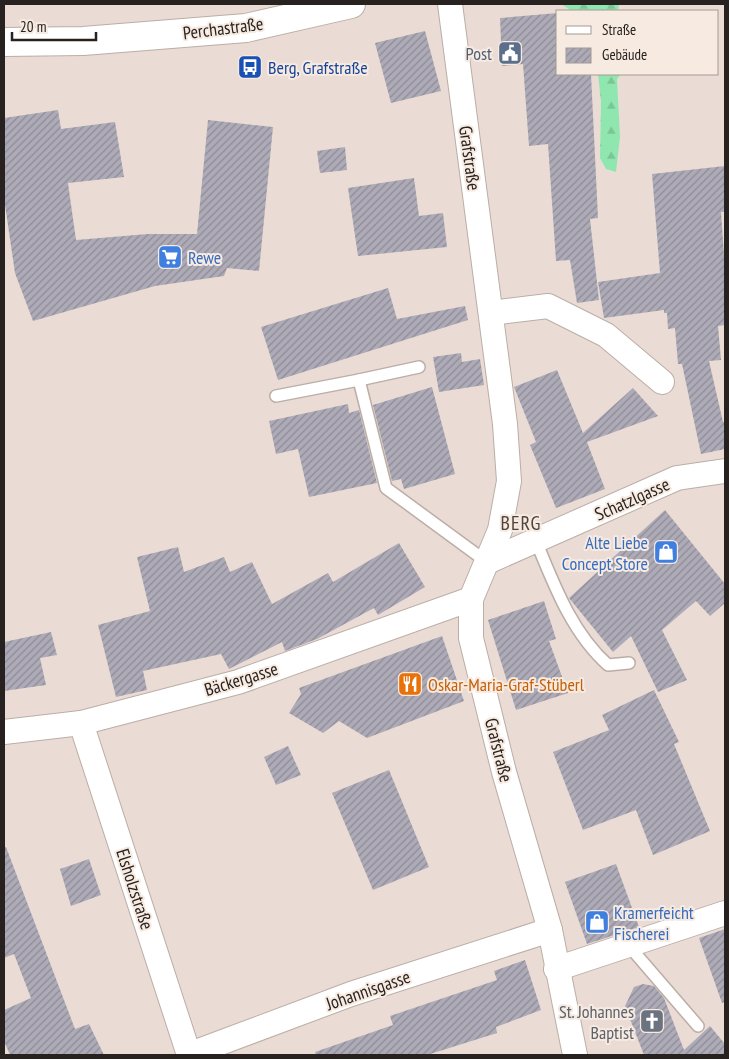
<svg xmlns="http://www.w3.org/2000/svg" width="729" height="1059" font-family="'PT Sans Narrow',sans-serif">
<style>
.forest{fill:url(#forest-firs)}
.building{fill:url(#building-hatch)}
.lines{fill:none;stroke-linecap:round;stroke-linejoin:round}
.service-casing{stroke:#bbaea6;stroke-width:14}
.minor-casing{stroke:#bbaea6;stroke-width:26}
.secondary-casing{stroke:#bbaea6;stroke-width:30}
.service{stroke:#fff;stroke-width:11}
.minor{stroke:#fff;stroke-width:24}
.secondary{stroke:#fff;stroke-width:28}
.labels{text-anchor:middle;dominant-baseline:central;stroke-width:4;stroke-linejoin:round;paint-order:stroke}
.street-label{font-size:18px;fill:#27221f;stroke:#f7eae1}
.service-label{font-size:18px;fill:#4e5e75;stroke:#f7eae1;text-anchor:end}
.transit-label{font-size:18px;fill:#164399;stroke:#f7eae1;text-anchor:start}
.shop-label{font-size:18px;fill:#366cbe;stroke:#f7eae1;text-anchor:start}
.food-label{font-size:18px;fill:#c56008;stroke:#f7eae1;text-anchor:start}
.worship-label{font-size:18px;fill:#5b616d;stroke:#f7eae1;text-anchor:end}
.quarter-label{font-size:20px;letter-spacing:1px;fill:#4f443d;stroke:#f7eae1}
</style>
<defs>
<pattern id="forest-firs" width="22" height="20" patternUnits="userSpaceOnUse" patternTransform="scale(1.25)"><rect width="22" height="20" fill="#8fe7af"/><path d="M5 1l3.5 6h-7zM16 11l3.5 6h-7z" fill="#7bc696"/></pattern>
<pattern id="building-hatch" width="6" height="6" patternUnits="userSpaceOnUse" patternTransform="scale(1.25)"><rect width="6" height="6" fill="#aeabb8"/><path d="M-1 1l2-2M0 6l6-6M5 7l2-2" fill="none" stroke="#8e8b95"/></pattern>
</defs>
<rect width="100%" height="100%" fill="#eadcd4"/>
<g class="forest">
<path d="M561,4H619L618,11H572Z"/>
<path d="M598,74H621L617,79L620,137L616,172L606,169L600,158L601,102Z"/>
</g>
<g class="building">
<path d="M558,13V74H591L598,218L590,219L599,300L577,303L570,260L556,261L548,144L529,146L523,64L502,66L500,18Z"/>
<path d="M425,31L441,91L391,103L375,43Z"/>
<path d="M58,110L61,129L115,122L124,177L68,183L76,240L148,234H197L208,120L273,127L259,271L227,268L224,276L155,286L33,321L15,273L4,198V118Z"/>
<path d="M345,147L347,170L320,173L317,151Z"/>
<path d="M725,166V212H721L725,269V325L718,326L721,360L709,361L723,422H725V449L701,454L682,364H678L675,328L668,329L667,313H664V310L604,318L598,282L660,273L652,174Z"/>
<path d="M414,178L419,216L443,213L447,247L358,256L348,188Z"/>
<path d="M388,288L397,319L465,306L468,320L278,380L261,327Z"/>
<path d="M461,353L462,362L480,359L484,385L439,392L433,357Z"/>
<path d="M557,370L583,433L633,388L658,416L587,442L605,489L556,508L530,445L536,442L514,387Z"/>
<path d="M432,387L455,474L404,489L401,479L392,481L373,405Z"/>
<path d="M348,404L349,413L359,410L377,483L309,497L298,449L276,454L269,421Z"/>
<path d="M665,510L725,584V603L710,616L696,601L662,630L687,680L658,692L631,636L613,652L569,598Z"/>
<path d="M399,543L425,587L378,615L374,608L317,639L285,651L282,642L229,669L221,654L143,671L147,690L116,697L98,625L150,611L137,557L178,547L184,572L224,557L230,572L252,562L272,604L328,573L333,582Z"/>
<path d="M544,601L556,639L549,641L568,693L516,710L488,620Z"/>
<path d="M51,632L57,655L40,658L46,685L4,691V642Z"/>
<path d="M442,636L464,701L367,738L339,721L323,733L289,713L301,694L299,688Z"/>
<path d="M654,690L679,742L674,744L710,831L653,855L636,810L583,830L553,752L609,730L602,715Z"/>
<path d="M288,746L301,775L276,785L264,757Z"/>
<path d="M389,770L429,867L373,890L332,793Z"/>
<path d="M4,847H6L75,1029L89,1024L104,1055H10L4,1041V1010L31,998L14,954L4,958Z"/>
<path d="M89,859L101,895L71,906L60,869Z"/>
<path d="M616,864L639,927L587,944L565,882Z"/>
<path d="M725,929V1002L722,1003L699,938Z"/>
<path d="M525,960L541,1010L496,1027L497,1033L427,1055H316L315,1052L393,1025L390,1016L497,980L494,971Z"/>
<path d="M643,984L654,986L664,998L684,1050L710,1026L725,1044V1055H644L625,1006L634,987Z"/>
</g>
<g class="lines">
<defs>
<g id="service">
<path d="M359,380L419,367"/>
<path d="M276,396L359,380L386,488L487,562"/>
<path d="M536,541C554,585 572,633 608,665L629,663"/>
<path d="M629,946L698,1026"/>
</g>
<g id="minor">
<path d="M450,4L505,424L509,481L500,530L471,599V638L504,772L550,930L575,1055"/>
<path d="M491,313L548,306L606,335L662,382"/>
<path d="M487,562L677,478L725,471"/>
<path d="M81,723L189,1055"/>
<path d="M4,732L81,723L238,682L471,599"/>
<path d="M556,969L725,913"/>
<path d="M188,1055L351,994L550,930"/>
</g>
<path id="secondary" d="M4,42L83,41L246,28L351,4"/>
</defs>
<use href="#service" class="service-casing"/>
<use href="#minor" class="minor-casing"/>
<use href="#secondary" class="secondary-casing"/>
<use href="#service" class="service"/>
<use href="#minor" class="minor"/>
<use href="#secondary" class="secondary"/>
</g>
<defs>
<symbol id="civic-square" viewBox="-11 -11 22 22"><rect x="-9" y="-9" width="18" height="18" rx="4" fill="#5c6f8a" stroke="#f7eae1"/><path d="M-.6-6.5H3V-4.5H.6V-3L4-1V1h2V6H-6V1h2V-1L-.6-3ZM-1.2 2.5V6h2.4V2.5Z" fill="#fff"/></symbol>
<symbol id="bus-square" viewBox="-11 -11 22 22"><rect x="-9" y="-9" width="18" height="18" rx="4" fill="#1a4fb4" stroke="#f7eae1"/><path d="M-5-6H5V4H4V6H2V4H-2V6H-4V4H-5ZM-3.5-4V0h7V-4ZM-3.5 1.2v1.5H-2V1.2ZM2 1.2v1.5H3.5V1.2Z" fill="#fff"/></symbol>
<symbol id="supermarket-square" viewBox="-11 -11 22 22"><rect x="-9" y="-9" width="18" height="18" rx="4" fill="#3f7fe0" stroke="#f7eae1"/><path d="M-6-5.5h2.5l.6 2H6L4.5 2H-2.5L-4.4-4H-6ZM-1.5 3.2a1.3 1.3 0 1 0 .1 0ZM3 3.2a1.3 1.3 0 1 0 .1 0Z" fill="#fff"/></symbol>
<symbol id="shop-square" viewBox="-11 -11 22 22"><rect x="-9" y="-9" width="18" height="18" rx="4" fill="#3f7fe0" stroke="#f7eae1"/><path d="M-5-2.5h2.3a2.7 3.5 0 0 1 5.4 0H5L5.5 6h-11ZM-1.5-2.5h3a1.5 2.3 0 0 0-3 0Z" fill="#fff"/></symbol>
<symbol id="restaurant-square" viewBox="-11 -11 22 22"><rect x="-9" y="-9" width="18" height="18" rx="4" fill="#e8710a" stroke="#f7eae1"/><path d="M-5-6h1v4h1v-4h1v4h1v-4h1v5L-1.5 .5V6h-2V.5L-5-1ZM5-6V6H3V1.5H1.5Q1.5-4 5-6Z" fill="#fff"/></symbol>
<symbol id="church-square" viewBox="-11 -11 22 22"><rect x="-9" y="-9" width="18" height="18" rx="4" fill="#6b7280" stroke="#f7eae1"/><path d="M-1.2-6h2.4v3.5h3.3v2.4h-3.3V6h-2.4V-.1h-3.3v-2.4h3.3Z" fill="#fff"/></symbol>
</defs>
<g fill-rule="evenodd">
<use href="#civic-square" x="496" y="39" width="28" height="28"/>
<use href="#bus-square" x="236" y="53" width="28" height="28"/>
<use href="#supermarket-square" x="156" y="243" width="28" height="28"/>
<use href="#shop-square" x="652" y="538" width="28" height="28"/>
<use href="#restaurant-square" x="396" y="670" width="28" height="28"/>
<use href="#shop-square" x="583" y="908" width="28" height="28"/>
<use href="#church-square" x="638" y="1007" width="28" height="28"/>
</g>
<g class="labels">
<g class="street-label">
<text transform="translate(223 28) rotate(-7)">Perchastraße</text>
<text transform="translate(470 158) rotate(82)">Grafstraße</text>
<text transform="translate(632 499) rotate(-24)">Schatzlgasse</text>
<text transform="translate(241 679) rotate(-17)">Bäckergasse</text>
<text transform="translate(499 750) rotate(76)">Grafstraße</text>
<text transform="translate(135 889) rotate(72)">Elsholzstraße</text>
<text transform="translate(368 990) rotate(-19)">Johannisgasse</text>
</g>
<g class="service-label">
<text x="492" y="53">Post</text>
</g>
<g class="transit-label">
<text x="268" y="67">Berg, Grafstraße</text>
</g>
<g class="shop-label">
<text x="188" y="257">Rewe</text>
<text x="648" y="542" text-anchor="end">Alte Liebe<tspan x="648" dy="21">Concept Store</tspan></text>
<text x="614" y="912">Kramerfeicht<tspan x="614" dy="21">Fischerei</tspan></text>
</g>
<g class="food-label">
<text x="428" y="684">Oskar-Maria-Graf-Stüberl</text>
</g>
<g class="worship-label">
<text x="634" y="1011">St. Johannes<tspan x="634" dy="21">Baptist</tspan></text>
</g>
<g class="quarter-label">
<text x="521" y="523">BERG</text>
</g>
</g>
<rect width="729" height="1059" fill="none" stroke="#27221f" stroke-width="10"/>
<rect x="556" y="10" width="162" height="65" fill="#f7eae1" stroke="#a49a93"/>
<rect x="566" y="26" width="25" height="8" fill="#ffffff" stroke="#a49a93"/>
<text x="602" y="35" font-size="15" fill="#27221f">Straße</text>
<rect x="566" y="48" width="25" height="15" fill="url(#building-hatch)" stroke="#a49a93"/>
<text x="602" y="60" font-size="15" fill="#27221f">Gebäude</text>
<path d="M12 32v8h84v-8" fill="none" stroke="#27221f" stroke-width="2.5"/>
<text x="20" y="32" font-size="15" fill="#27221f" stroke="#f7eae1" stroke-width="4" paint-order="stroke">20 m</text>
</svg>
